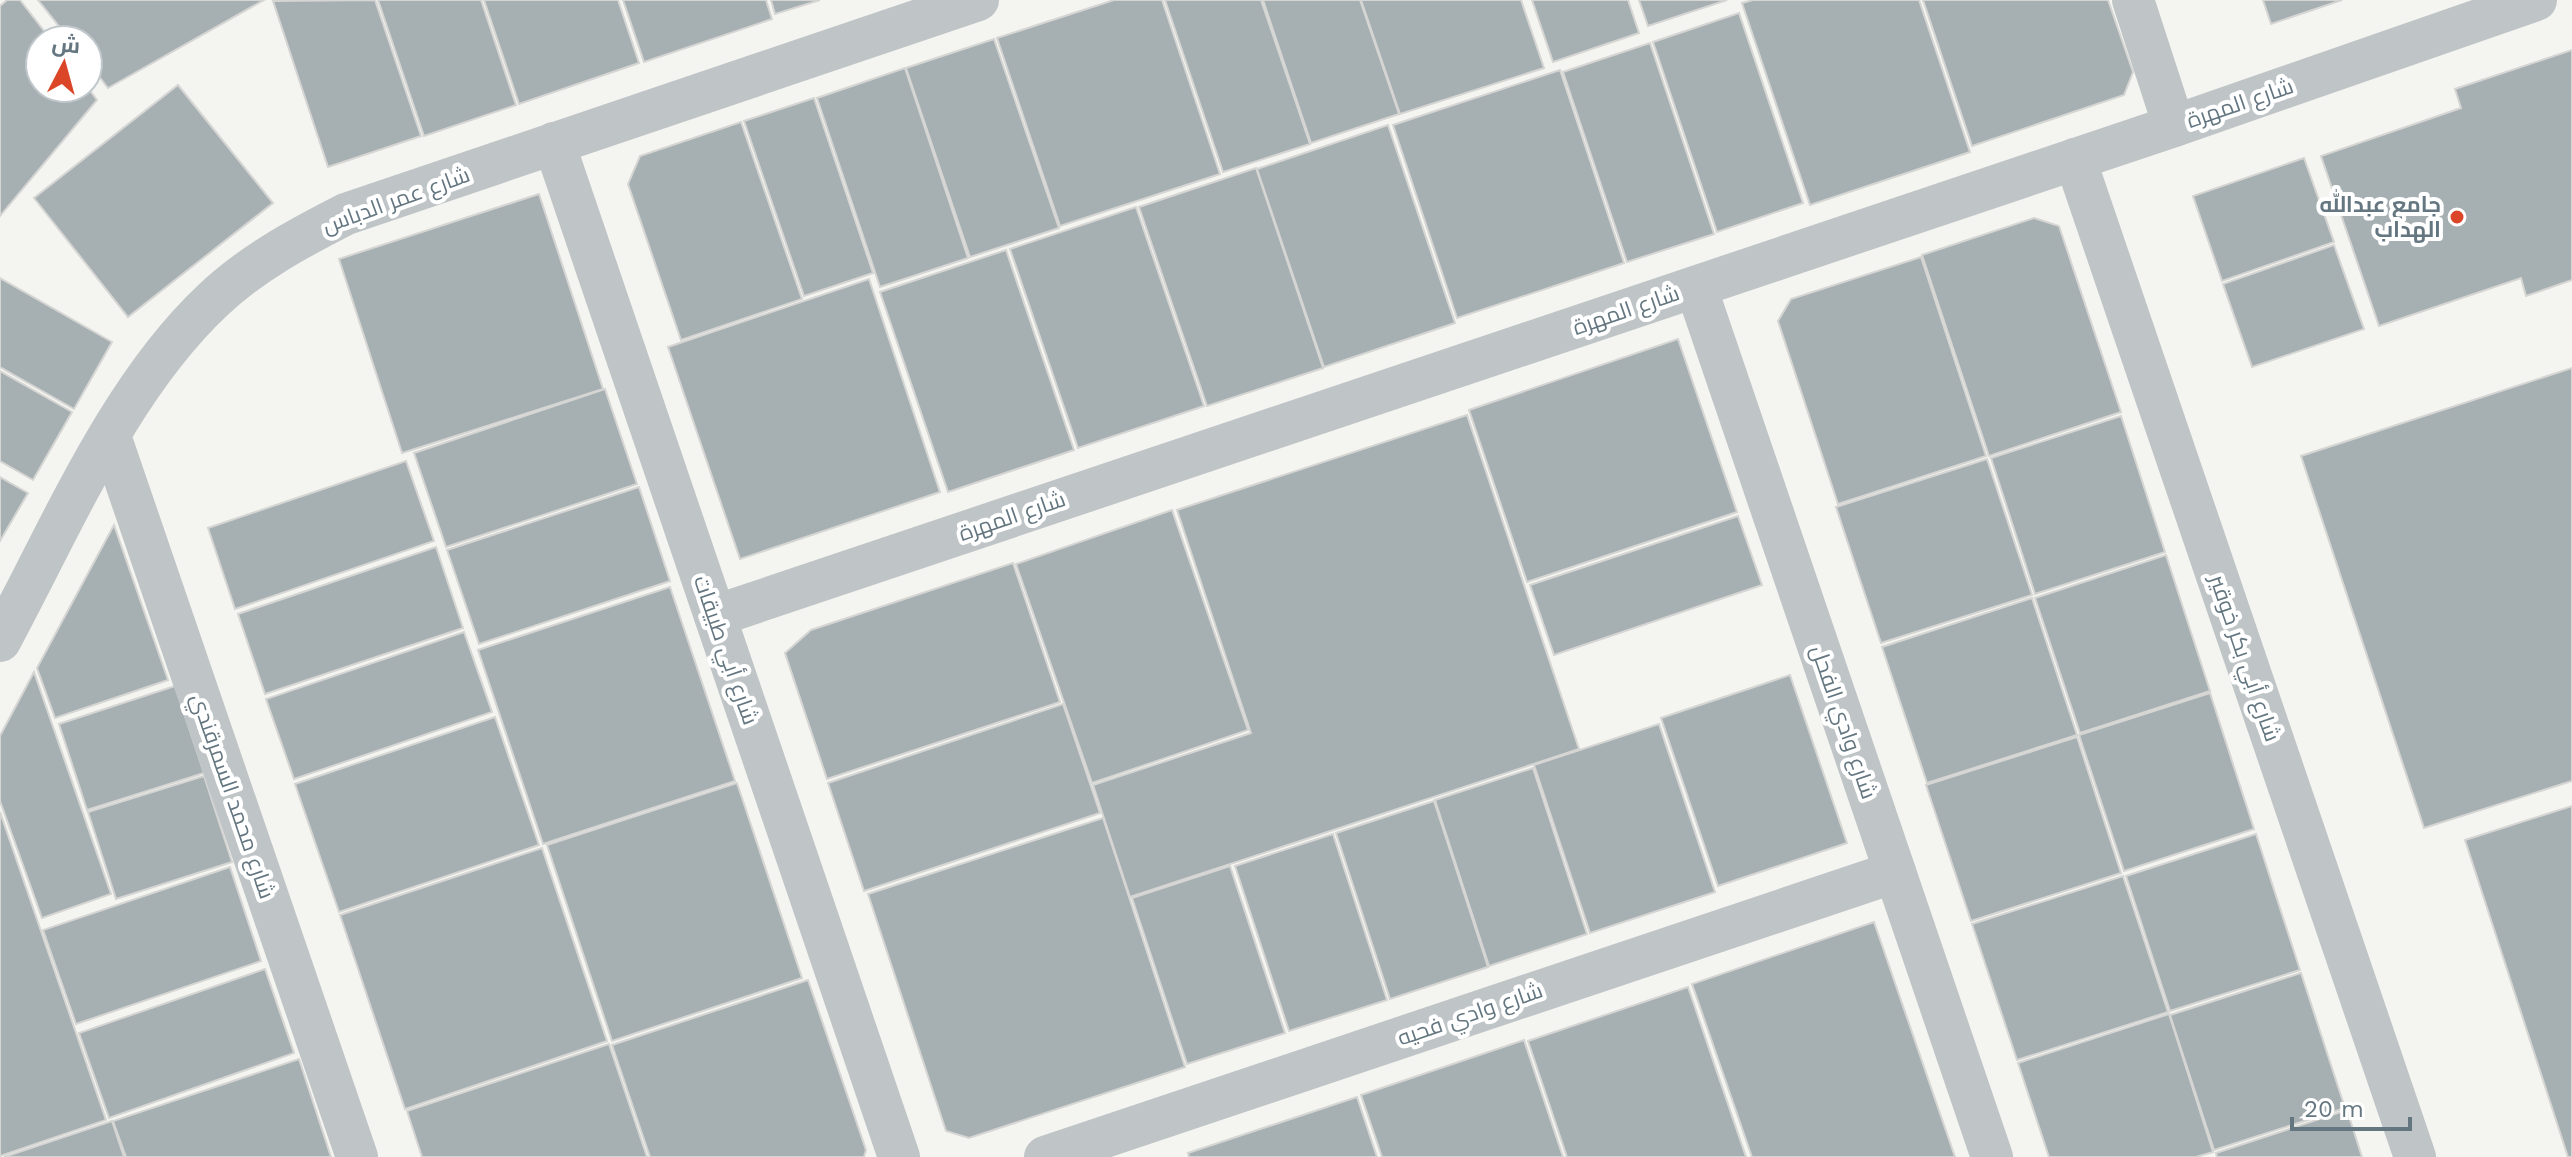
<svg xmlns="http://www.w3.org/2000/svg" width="2572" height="1157" font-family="'Work Sans',Cairo,sans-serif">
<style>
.building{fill:#a6afb2;stroke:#d5d5d3;stroke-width:2}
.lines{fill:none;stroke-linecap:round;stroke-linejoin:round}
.minor{stroke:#bfc4c6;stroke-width:42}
.poi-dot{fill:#db4629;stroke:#fff;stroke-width:3}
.labels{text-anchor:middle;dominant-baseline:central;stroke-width:8;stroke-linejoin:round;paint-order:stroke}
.street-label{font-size:22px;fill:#647680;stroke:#fff}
.poi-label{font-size:22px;font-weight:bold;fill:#647680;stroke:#fff;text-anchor:end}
</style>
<rect width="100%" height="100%" fill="#f4f4f0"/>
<g class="building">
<path d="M7,0H20L51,40H40V88H88L97,100L0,216V6Z"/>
<path d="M38,0H264L108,88L88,62V40H70Z"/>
<path d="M375,0L421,136L328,167L273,1Z"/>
<path d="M378,0H481L516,105L424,136Z"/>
<path d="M484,0H618L639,63L519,104Z"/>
<path d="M623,0H766L772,19L644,62Z"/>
<path d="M771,0H820L775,14Z"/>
<path d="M1114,0H1162L1220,174L1060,226L997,38Z"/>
<path d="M1165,0H1261L1310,144L1223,172Z"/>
<path d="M1263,0H1360L1399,114L1311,143Z"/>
<path d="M1361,0H1521L1544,68L1400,114Z"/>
<path d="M1532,0H1628L1639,33L1553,62Z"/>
<path d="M1639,0H1727L1648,26Z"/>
<path d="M1753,0H1919L1970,152L1810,205L1742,3Z"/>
<path d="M1923,0H2108L2133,72L2124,95L1972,146Z"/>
<path d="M2263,0H2342L2271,24Z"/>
<path d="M1739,13L1803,203L1717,232L1653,42Z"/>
<path d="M994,39L1059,228L970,257L906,68Z"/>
<path d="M1650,43L1714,234L1627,262L1563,72Z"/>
<path d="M2572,50V280L2526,296L2521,278L2379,326L2321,156L2461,108L2455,89Z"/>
<path d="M905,68L968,258L880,287L817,98Z"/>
<path d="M1560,70L1624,263L1457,318L1393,125Z"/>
<path d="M178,85L273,203L128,317L34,198Z"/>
<path d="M814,98L873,273L804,296L744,121Z"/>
<path d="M741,122L802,299L681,340L628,184L640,156Z"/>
<path d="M1388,125L1455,323L1324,367L1257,169Z"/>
<path d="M2304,158L2334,242L2222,281L2193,196Z"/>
<path d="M1256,168L1323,368L1207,406L1139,207Z"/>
<path d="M539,194L603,389L402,453L339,259Z"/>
<path d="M1136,207L1204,406L1078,448L1010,249Z"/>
<path d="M2034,218L2059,226L2121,412L1989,456L1922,255Z"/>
<path d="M2334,245L2364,329L2252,367L2223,284Z"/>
<path d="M1006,250L1074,450L948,492L880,292Z"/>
<path d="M1921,257L1986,456L1838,504L1778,321L1791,299Z"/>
<path d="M0,278L112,342L74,409L0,367Z"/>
<path d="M869,279L940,492L740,559L668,347Z"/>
<path d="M1678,339L1737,512L1527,582L1469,410Z"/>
<path d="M2572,368V781L2424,828L2301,456Z"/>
<path d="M0,371L72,412L33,480L0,461Z"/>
<path d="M605,389L637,484L446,547L414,453Z"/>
<path d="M1467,415L1579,749L1130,897L1093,785L1251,733L1177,510Z"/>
<path d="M2121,416L2165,552L2035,594L1991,458Z"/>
<path d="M1987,459L2032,595L1881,643L1836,507Z"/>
<path d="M406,461L434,541L235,609L208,528Z"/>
<path d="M0,477L28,493L0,541Z"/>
<path d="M639,487L670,581L479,644L447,550Z"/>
<path d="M1172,510L1248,730L1092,783L1016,564Z"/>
<path d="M1738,516L1762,585L1554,655L1530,585Z"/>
<path d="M114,525L168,680L55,718L37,668Z"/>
<path d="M436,547L463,628L265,694L238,614Z"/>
<path d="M2166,555L2210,691L2080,733L2035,598Z"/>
<path d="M1013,563L1060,702L827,779L785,653L811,630Z"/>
<path d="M670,587L735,781L543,844L478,650Z"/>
<path d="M2032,598L2077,735L1927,783L1882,647Z"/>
<path d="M464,632L492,712L294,779L266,699Z"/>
<path d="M34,672L111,894L42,918L0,801V736Z"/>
<path d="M1790,675L1847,843L1718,886L1661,718Z"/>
<path d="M175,686L204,773L87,810L59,724Z"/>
<path d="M2210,693L2254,829L2124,871L2079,735Z"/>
<path d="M1063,704L1100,813L864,891L828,783Z"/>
<path d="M495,717L539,845L339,912L295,784Z"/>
<path d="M1659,724L1715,892L1590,933L1534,765Z"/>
<path d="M2077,737L2121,873L1971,921L1926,785Z"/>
<path d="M1533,768L1587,934L1489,966L1435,800Z"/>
<path d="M204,776L232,862L116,899L88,812Z"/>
<path d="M737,783L802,978L612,1041L547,845Z"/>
<path d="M1434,801L1488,967L1390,999L1336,833Z"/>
<path d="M2572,806V1157H2568L2465,840Z"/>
<path d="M0,812L106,1120L0,1156Z"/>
<path d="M1103,818L1185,1067L969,1138L946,1131L868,894Z"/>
<path d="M1333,834L1387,1000L1289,1031L1235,866Z"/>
<path d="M2256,834L2300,970L2170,1011L2126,876Z"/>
<path d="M542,848L607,1041L405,1109L340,915Z"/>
<path d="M1230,866L1285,1033L1187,1064L1132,898Z"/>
<path d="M230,867L261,961L76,1024L43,930Z"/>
<path d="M2123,876L2168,1012L2017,1060L1972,924Z"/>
<path d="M1874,922L1955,1157H1752L1692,984Z"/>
<path d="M265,969L294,1053L109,1118L79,1033Z"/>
<path d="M2301,973L2345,1108L2214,1150L2170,1015Z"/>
<path d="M808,980L866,1150L864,1157H650L612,1045Z"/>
<path d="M1688,987L1746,1157H1567L1528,1041Z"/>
<path d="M2169,1014L2213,1152L2196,1157H2049L2018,1063Z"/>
<path d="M1524,1040L1563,1157H1382L1361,1095Z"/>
<path d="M609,1044L647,1157H422L407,1111Z"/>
<path d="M299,1059L331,1157H126L113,1121Z"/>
<path d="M1357,1097L1377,1157H1189L1188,1153Z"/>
<path d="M2347,1110L2362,1157H2217L2216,1153Z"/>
<path d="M112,1121L124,1157H4Z"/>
</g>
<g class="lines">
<g class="minor">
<path d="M2133,0L2174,126"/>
<path d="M554,143L899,1157"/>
<path d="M2075,159L2415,1157"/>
<path d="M1696,287L1992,1157"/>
<path d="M110,436L357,1157"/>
<path d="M715,616L2174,126L2536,0"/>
<path d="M0,641C61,528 119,388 213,300C252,263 299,238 346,214L978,0"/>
<path d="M1045,1157L1895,872"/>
</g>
</g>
<circle class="poi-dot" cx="2457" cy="217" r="8"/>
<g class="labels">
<g class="street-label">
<text transform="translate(2240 103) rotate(-19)">شارع المهرة</text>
<text transform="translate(396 200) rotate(-20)">شارع عمر الدباس</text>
<text transform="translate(1626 310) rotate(-19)">شارع المهرة</text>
<text transform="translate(1012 516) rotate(-19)">شارع المهرة</text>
<text transform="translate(726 650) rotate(71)">شارع أبي طبيقات</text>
<text transform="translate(2245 658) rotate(71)">شارع أبي بكر خوقير</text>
<text transform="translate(1844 722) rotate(71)">شارع وادي الفحل</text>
<text transform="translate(233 796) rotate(71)">شارع محمد السمرقندي</text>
<text transform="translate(1470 1014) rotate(-19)">شارع وادي فحيه</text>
</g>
<g class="poi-label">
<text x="2441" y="204">جامع عبدالله<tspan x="2441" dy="25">الهداب</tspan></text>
</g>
</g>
<g transform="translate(64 64) rotate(6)"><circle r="38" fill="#ffffff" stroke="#c1c8cc" stroke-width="2"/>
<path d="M0-6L14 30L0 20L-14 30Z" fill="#db4629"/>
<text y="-12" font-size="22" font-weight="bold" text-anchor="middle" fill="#647680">ش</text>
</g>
<path d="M2292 1117v12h118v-12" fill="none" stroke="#647680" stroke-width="4"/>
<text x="2304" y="1117" font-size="24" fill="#647680" stroke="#ffffff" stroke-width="6" paint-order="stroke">20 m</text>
</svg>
